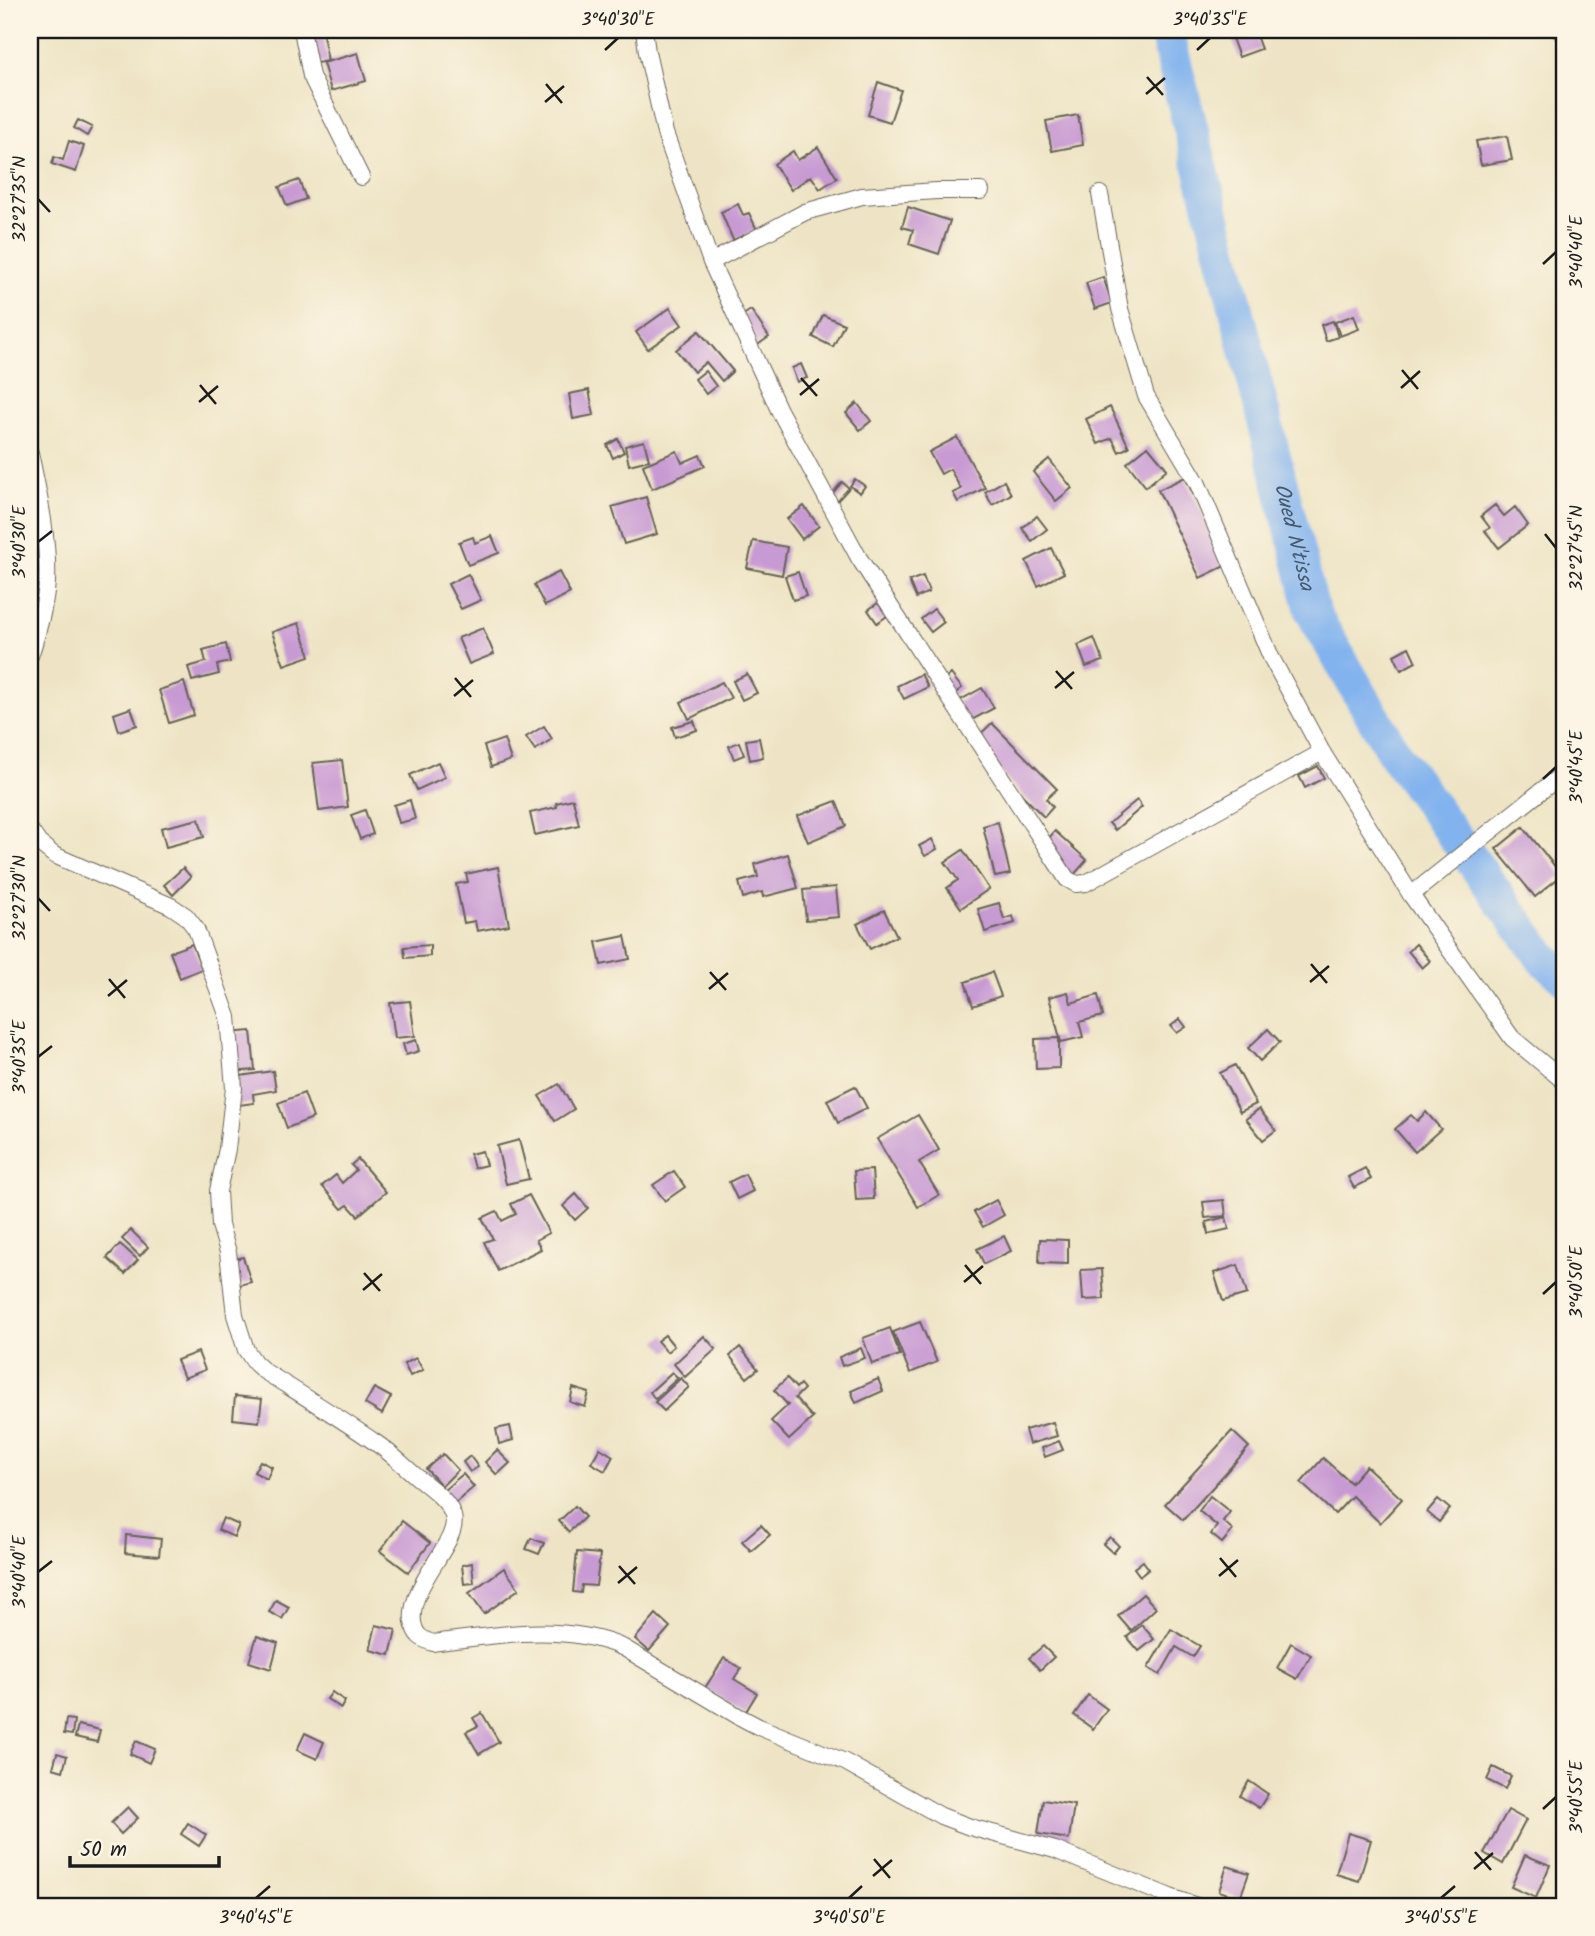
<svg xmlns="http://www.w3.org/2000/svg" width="1595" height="1936" font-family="Kalam,sans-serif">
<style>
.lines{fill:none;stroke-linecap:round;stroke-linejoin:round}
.river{stroke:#82b3ee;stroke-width:35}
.building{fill:#c89ad3}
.minor-casing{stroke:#666257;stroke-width:18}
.minor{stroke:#fff;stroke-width:16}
.ticks{fill:none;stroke:#1c1c1c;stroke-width:2.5}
.labels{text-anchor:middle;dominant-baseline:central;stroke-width:5;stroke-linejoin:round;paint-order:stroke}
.water-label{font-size:21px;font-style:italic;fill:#455870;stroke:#fcf5e5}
.neatline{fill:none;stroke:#1c1c1c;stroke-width:2.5}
.ticks-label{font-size:18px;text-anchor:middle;fill:#1c1c1c}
</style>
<rect width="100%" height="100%" fill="#fcf5e5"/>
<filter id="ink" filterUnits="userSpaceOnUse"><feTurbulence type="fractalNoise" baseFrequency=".0143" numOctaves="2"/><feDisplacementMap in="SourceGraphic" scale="14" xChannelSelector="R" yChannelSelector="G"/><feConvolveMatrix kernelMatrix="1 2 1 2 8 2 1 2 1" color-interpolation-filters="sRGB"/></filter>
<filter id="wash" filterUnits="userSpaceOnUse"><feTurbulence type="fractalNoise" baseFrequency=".00686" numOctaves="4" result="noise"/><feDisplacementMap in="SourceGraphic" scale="28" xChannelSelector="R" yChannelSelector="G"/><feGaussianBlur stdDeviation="1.57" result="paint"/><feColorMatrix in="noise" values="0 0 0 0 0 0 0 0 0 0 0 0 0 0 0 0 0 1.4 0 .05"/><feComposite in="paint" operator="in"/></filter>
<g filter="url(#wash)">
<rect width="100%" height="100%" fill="#eee4c5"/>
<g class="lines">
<path class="river" id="s1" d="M1166,30L1313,613L1396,756L1543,958L1565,978"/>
</g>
<g id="blocks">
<g class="building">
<path d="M299,30H322L328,61L305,65Z"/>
<path d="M1229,30H1254L1261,49L1239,57Z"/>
<path d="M358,53L366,81L331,91L323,63Z"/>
<path d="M878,82L901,90L890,122L868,115Z"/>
<path d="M1078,115L1083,145L1052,151L1046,121Z"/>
<path d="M78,120L92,127L87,136L74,128Z"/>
<path d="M1507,136L1512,160L1481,165L1476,141Z"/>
<path d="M69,141L84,146L76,172L52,164L54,157L63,160Z"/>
<path d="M818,147L837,178L820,189L811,176L791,190L774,164L793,151L798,160Z"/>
<path d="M299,180L306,199L287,206L279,187Z"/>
<path d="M738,204L743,215L749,213L757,230L733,240L721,212Z"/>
<path d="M908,207L950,221L939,254L909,244L913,230L902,227Z"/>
<path d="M1103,277L1112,303L1095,309L1086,283Z"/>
<path d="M1565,283V304L1558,285Z"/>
<path d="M670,308L682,325L648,349L636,332Z"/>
<path d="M751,310L769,337L750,350L732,322Z"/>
<path d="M823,315L844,324L833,347L813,337Z"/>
<path d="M1354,315L1359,329L1340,336L1335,322Z"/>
<path d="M1333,321L1338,337L1326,341L1321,325Z"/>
<path d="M699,331L733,371L722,381L706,362L694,372L676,350Z"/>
<path d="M801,364L807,378L797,382L792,368Z"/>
<path d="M705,371L716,386L706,394L695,379Z"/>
<path d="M589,390L594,415L573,419L569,394Z"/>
<path d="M857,403L871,421L860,430L846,413Z"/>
<path d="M1110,407L1129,447L1119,452L1112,438L1098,444L1086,419Z"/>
<path d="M957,437L985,488L958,502L953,493L961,489L950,469L941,474L929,452Z"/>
<path d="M618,439L624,452L613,458L607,445Z"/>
<path d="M644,441L649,460L629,465L625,446Z"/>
<path d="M1148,446L1167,469L1146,487L1127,463Z"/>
<path d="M677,451L682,463L700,455L705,466L652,489L643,465Z"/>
<path d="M1049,459L1072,488L1056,501L1033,472Z"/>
<path d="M1185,477L1227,565L1200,578L1158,490Z"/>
<path d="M855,479L865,486L860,493L850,486Z"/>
<path d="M1004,481L1011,494L992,505L985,492Z"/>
<path d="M842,482L849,488L837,501L831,495Z"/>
<path d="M646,497L657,534L624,544L612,507Z"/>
<path d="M1495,505L1504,516L1515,507L1528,525L1499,548L1485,531L1490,528L1481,516Z"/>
<path d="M804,506L819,526L802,539L787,519Z"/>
<path d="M1037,516L1047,529L1032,541L1022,528Z"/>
<path d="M492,536L499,553L468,565L459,542L473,537L475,543Z"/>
<path d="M753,541L787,547L782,575L747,568Z"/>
<path d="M1051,548L1064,573L1038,586L1026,561Z"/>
<path d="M559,572L570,593L545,606L534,585Z"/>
<path d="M798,572L806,596L793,600L785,576Z"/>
<path d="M468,574L481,600L461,609L448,584Z"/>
<path d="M923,576L929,592L916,598L909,581Z"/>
<path d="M878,603L887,616L877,623L868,610Z"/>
<path d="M934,609L944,622L931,632L921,619Z"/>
<path d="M299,623L310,656L284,665L272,632Z"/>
<path d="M483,628L494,654L469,664L458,638Z"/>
<path d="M1094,638L1103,661L1086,667L1078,645Z"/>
<path d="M226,644L230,662L217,665L219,674L192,681L188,667L206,662L203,650Z"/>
<path d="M1409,647L1416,662L1401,670L1394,655Z"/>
<path d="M747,674L757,693L742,700L733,681Z"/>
<path d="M921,674L928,687L904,699L897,686Z"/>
<path d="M951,674L962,688L951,696L941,683Z"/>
<path d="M184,682L194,715L169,723L159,690Z"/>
<path d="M722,682L731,698L689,719L681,702Z"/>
<path d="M982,688L994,708L968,722L957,702Z"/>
<path d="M131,708L137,725L119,731L114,714Z"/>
<path d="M694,721L697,730L675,737L672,727Z"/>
<path d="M992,723L1057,789L1046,799L1053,807L1044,817L971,743Z"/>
<path d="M544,726L552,739L535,750L526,737Z"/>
<path d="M759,738L763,757L750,760L746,740Z"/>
<path d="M504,739L511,760L491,767L484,746Z"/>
<path d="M739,742L744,755L734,759L729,746Z"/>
<path d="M342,760L348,807L319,811L313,763Z"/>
<path d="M438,762L445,777L417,790L410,775Z"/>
<path d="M1318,766L1324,778L1305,788L1299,776Z"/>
<path d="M573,799L579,825L535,835L530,813L557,807L556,803Z"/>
<path d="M410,800L415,819L399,823L394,805Z"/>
<path d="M1137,800L1142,807L1115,830L1109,823Z"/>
<path d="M836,801L846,826L808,842L797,816Z"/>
<path d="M365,810L373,834L360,839L351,815Z"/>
<path d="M199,819L204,837L166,847L161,828Z"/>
<path d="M998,822L1010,874L995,877L983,826Z"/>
<path d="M1523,827L1562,875L1535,897L1496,849Z"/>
<path d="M1055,831L1087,860L1072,877L1041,847Z"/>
<path d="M932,839L937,849L925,856L919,846Z"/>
<path d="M963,850L989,889L961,908L947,888L958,880L945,862Z"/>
<path d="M788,854L798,888L763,897L762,892L743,898L739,882L758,877L755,864Z"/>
<path d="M498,867L509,925L477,931L475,921L464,923L456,884L468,882L466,874Z"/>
<path d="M183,868L191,877L173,895L164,885Z"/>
<path d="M836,887L839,917L806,920L803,890Z"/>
<path d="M999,903L1004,919L1013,916L1015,923L985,932L978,909Z"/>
<path d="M884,910L897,936L870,949L857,924Z"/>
<path d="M625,936L630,959L601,965L596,942Z"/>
<path d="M192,944L202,969L180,978L170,952Z"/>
<path d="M1416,944L1430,961L1422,968L1408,951Z"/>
<path d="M430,945V956L405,958L404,947Z"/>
<path d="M992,972L1001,996L973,1006L965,982Z"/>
<path d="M1068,992L1071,1003L1098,995L1103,1016L1079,1022L1083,1037L1061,1042L1049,997Z"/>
<path d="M410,1001L415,1036L395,1038L390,1003Z"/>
<path d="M1180,1019L1186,1027L1177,1033L1171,1026Z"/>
<path d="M1268,1029L1280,1042L1260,1061L1248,1048Z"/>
<path d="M251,1031L255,1070L232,1072L228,1033Z"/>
<path d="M1059,1038V1068L1036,1069L1035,1039Z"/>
<path d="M416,1040L419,1051L406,1055L403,1044Z"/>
<path d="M1235,1065L1256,1104L1240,1112L1220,1073Z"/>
<path d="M273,1071L276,1090L253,1094L254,1103L232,1106L227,1078Z"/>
<path d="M559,1084L574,1109L555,1121L539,1096Z"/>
<path d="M855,1086L867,1108L838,1123L827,1100Z"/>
<path d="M304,1093L313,1118L287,1128L278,1103Z"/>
<path d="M1259,1109L1276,1130L1263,1140L1246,1119Z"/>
<path d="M1426,1112L1441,1129L1415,1152L1395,1129L1411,1115L1417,1121Z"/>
<path d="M918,1115L939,1150L919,1162L939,1195L918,1207L877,1139Z"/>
<path d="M519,1140L529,1179L506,1184L497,1146Z"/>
<path d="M482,1151L486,1165L474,1168L470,1154Z"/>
<path d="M358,1159L386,1192L358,1216L348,1205L342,1209L322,1186L336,1175L342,1183L356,1170L351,1165Z"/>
<path d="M1365,1168L1371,1179L1354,1188L1348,1177Z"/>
<path d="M872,1170L874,1199L856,1200L854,1171Z"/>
<path d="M674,1171L685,1187L665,1201L653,1185Z"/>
<path d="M745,1174L753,1191L737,1199L729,1182Z"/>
<path d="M576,1194L588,1208L575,1220L563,1206Z"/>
<path d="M529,1195L549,1233L536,1240L541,1249L498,1271L484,1242L493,1239L482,1218L497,1211L502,1221L516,1214L511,1204Z"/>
<path d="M996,1200L1004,1215L983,1227L974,1212Z"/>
<path d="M1224,1200L1226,1216L1205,1218L1203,1202Z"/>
<path d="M1226,1217L1229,1229L1208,1234L1206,1222Z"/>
<path d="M131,1230L148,1247L140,1256L122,1239Z"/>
<path d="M1004,1236L1011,1251L984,1264L977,1249Z"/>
<path d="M1040,1239L1068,1240V1264L1039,1263Z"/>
<path d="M120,1244L138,1260L125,1274L107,1258Z"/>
<path d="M243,1257L251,1282L236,1286L228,1261Z"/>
<path d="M1238,1265L1247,1294L1223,1301L1214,1273Z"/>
<path d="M1102,1269L1104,1299L1083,1300L1081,1270Z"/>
<path d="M920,1322L937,1362L910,1373L893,1332Z"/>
<path d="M890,1328L900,1355L872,1364L863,1338Z"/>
<path d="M665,1335L674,1346L667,1352L657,1341Z"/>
<path d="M704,1336L716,1349L685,1377L674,1364Z"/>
<path d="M740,1347L758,1369L747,1378L730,1356Z"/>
<path d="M861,1348L865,1358L842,1366L839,1357Z"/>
<path d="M198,1352L205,1370L184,1378L177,1360Z"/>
<path d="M416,1358L423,1370L410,1376L404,1364Z"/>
<path d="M672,1372L678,1378L655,1399L650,1392Z"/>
<path d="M681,1378L689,1387L664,1411L655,1402Z"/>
<path d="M787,1378L796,1388L800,1384L804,1389L795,1398L813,1418L789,1440L771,1421L788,1405L774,1390Z"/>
<path d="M878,1379L883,1391L856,1403L851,1391Z"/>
<path d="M374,1388L391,1397L382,1414L365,1404Z"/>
<path d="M573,1388L589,1393L585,1407L570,1402Z"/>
<path d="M235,1396L262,1399L259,1422L233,1419Z"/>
<path d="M1053,1422L1057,1436L1029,1444L1025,1430Z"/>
<path d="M510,1426L513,1440L499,1444L496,1429Z"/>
<path d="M1232,1431L1249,1447L1183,1520L1165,1504Z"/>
<path d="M1059,1441L1063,1450L1045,1457L1042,1448Z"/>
<path d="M600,1448L613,1456L605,1471L591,1463Z"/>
<path d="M497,1450L510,1463L497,1475L485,1462Z"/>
<path d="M443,1454L458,1470L442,1486L426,1469Z"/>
<path d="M470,1456L478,1467L470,1472L463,1462Z"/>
<path d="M1323,1458L1351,1483L1366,1466L1402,1499L1380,1523L1352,1496L1335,1514L1301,1483Z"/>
<path d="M260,1461L272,1467L267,1479L254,1472Z"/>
<path d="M463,1474L474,1487L455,1503L444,1490Z"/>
<path d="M1210,1496L1230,1512L1223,1521L1233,1530L1222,1543L1211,1534L1217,1526L1199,1511Z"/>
<path d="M1438,1499L1450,1509L1439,1522L1427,1512Z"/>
<path d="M575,1506L585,1517L569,1532L559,1521Z"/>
<path d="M223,1518L239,1525L234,1537L218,1530Z"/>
<path d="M402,1521L430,1543L408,1572L380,1551Z"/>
<path d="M761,1525L770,1535L751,1551L742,1541Z"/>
<path d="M126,1535L161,1539L159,1556L125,1553Z"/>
<path d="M1110,1537L1119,1546L1113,1553L1103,1544Z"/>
<path d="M531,1538L544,1543L539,1554L526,1549Z"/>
<path d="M577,1552L600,1554L596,1586L582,1585L581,1593L573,1592Z"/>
<path d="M1143,1561L1149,1569L1140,1576L1134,1568Z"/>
<path d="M472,1563L474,1583L464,1584L462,1565Z"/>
<path d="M504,1568L519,1589L484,1614L469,1593Z"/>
<path d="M1143,1594L1156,1608L1131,1631L1118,1616Z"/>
<path d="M276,1600L289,1607L282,1619L269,1612Z"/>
<path d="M656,1614L670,1627L649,1651L635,1639Z"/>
<path d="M376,1625L396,1630L390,1655L370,1650Z"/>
<path d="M1142,1625L1154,1639L1139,1651L1127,1637Z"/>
<path d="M1171,1629L1200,1646L1193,1657L1176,1647L1160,1675L1148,1668Z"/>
<path d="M257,1636L278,1643L271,1669L249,1662Z"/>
<path d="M1291,1643L1311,1655L1297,1679L1277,1668Z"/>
<path d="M1043,1646L1054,1657L1040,1670L1029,1658Z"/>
<path d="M724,1658L741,1668L734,1679L757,1693L745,1713L705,1688Z"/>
<path d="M332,1692L345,1701L341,1708L327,1699Z"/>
<path d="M1088,1695L1107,1709L1093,1729L1074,1715Z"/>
<path d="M482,1713L499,1742L479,1754L466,1732L478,1726L473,1718Z"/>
<path d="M66,1719L74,1720L72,1735L64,1734Z"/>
<path d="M78,1725L100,1730L97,1742L75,1737Z"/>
<path d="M305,1733L324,1742L317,1759L297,1750Z"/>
<path d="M136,1741L155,1749L149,1763L130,1754Z"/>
<path d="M57,1753L67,1756L63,1771L53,1768Z"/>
<path d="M1493,1767L1511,1776L1505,1789L1487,1780Z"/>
<path d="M1249,1781L1268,1794L1259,1808L1240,1796Z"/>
<path d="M1043,1800L1074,1805L1069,1839L1038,1834Z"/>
<path d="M128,1807L138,1818L121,1834L111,1823Z"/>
<path d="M1508,1810L1526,1820L1503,1864L1484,1853Z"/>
<path d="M188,1823L206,1835L199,1846L181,1834Z"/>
<path d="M1348,1833L1371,1840L1359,1881L1336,1874Z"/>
<path d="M1525,1855L1550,1865L1536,1898L1511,1887Z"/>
<path d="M1227,1866L1249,1873L1240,1898L1219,1891Z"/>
</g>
</g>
</g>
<g filter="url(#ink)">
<use href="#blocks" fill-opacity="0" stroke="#666257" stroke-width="2"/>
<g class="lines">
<defs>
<g id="minor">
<path d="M302,30L311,76L361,177"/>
<path d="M644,30L647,52L665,133L711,262L779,410L859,558L1067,879L1076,884L1086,883L1322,752"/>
<path d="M1559,30L1565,35"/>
<path d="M1100,194L1120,309L1146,396L1197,482L1271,657L1322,752L1411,895L1512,1038L1565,1082"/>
<path d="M711,262L805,212L862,196L937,191H981"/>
<path d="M30,453C39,495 49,540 47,582C45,608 38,632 30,656"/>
<path d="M30,830L39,843L54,855L171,906L186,916L196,929L228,1017L234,1088L227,1149L218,1191L220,1225L228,1252L235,1315L246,1350L255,1363L264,1371C302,1395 340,1418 376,1443C391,1453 404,1466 417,1477C430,1488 448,1499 453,1516C461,1541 408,1584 413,1622C415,1635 421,1639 433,1643C496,1635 564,1622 624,1648L738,1716L759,1727L845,1762L941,1816L970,1827L1055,1850L1170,1897L1197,1906"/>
<path d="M1411,895L1565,772"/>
</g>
</defs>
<use href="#minor" class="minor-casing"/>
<use href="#minor" class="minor"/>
</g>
</g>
<path class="ticks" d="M605,50L618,38M1197,50L1210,38M1147,77L1163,95M546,84L562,103M1146,94L1165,78M545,102L564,86M38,199L50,212M1543,264L1556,252M1402,370L1418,389M801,378L817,396M200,385L216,404M1401,388L1420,371M800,395L819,379M199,402L218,386M1545,534L1556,548M38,542L52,531M1056,671L1072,689M455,678L471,697M1055,688L1074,672M454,696L473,680M1543,779L1556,767M38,898L50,911M1311,964L1327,983M710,972L726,990M109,979L125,998M1310,982L1329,966M709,989L728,973M108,996L127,980M38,1057L52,1046M965,1265L981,1284M364,1273L380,1291M964,1282L983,1266M363,1290L382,1274M1543,1294L1556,1282M1220,1558L1236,1577M619,1566L635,1584M38,1572L52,1561M1219,1576L1238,1560M618,1583L637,1567M1543,1809L1556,1797M1475,1852L1491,1870M874,1859L890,1878M1474,1869L1493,1853M873,1876L892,1860M256,1898L270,1886M849,1898L862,1886M1441,1898L1455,1886"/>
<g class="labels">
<g class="water-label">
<text stroke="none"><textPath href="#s1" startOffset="523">Oued N'tissa</textPath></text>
</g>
</g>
<rect width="1595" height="1936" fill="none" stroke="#fcf5e5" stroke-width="77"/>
<path d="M70 1856v10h149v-10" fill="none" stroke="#1c1c1c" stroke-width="3.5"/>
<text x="80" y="1856" font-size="21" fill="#1c1c1c" stroke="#fcf5e5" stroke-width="5" paint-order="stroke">50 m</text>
<rect x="38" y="38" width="1518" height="1860" class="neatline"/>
<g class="ticks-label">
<text x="618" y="25">3°40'30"E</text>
<text x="1210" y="25">3°40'35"E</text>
<text transform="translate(19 199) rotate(-90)" y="6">32°27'35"N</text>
<text transform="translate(1576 252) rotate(-90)" y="6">3°40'40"E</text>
<text transform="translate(19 542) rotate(-90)" y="6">3°40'30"E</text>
<text transform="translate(1576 548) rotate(-90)" y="6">32°27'45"N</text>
<text transform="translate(1576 767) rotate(-90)" y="6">3°40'45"E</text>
<text transform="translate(19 898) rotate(-90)" y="6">32°27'30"N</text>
<text transform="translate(19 1057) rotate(-90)" y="6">3°40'35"E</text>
<text transform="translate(1576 1282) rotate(-90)" y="6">3°40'50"E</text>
<text transform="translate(19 1572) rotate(-90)" y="6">3°40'40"E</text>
<text transform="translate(1576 1797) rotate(-90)" y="6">3°40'55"E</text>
<text x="256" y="1923">3°40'45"E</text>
<text x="849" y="1923">3°40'50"E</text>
<text x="1441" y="1923">3°40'55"E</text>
</g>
</svg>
